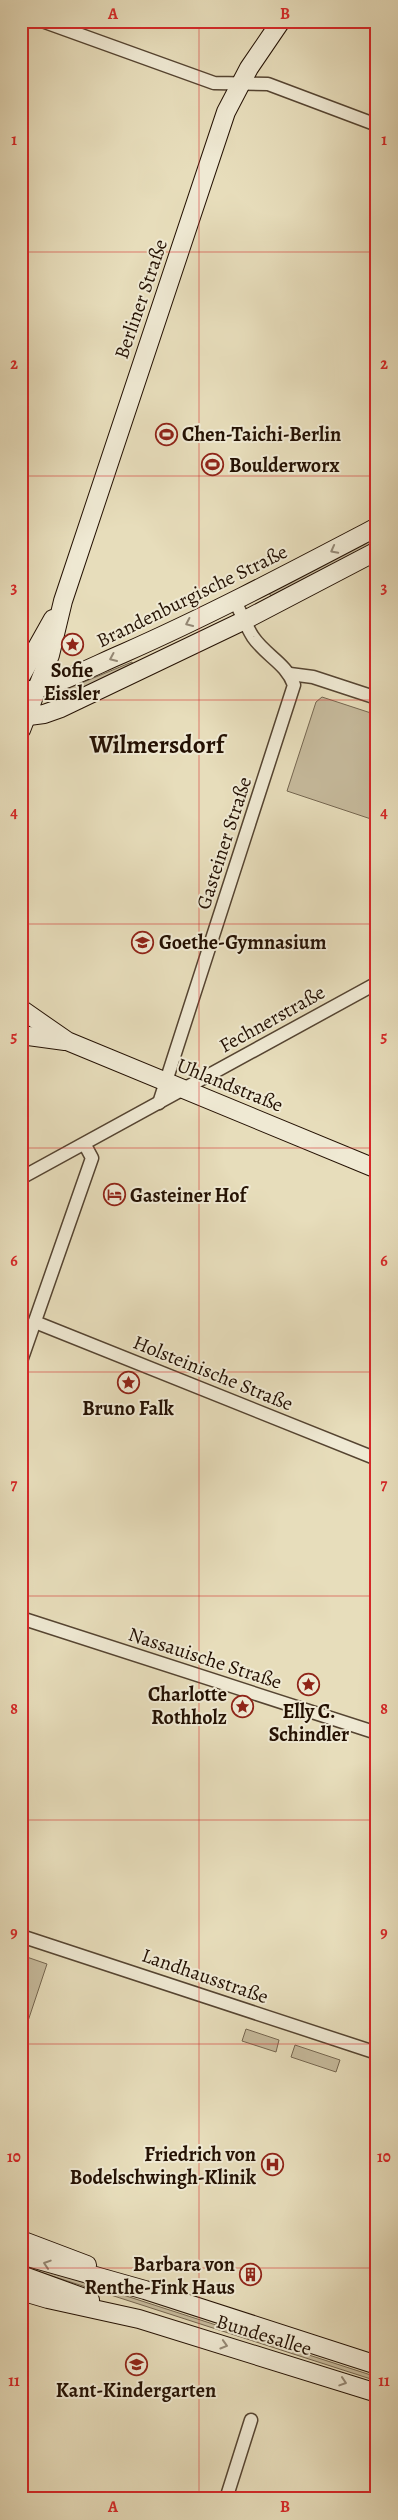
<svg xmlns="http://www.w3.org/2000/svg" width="398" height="2520" font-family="Alegreya,serif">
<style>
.green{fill:#c6ba9c;stroke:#756650}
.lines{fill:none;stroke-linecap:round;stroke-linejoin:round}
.street-casing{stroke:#554431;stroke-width:15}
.secondary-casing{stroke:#241103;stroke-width:20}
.street{stroke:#efe9d3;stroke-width:12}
.secondary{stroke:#efe9d3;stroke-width:18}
.oneway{stroke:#948875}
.grid{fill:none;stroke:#d62828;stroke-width:1;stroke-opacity:0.55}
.labels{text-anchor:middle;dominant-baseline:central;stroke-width:4;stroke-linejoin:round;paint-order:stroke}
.street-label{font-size:20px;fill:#241103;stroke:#efe9d3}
.poi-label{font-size:20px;font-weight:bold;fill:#241103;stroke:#efe9d3;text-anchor:start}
.district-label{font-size:25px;font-weight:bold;fill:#241103;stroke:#efe9d3}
.neatline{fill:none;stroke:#d62828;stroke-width:2}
.grid-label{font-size:16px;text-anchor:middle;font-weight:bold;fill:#d62828}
</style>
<rect width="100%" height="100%" fill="#e7ddbb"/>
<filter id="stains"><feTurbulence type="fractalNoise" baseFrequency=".004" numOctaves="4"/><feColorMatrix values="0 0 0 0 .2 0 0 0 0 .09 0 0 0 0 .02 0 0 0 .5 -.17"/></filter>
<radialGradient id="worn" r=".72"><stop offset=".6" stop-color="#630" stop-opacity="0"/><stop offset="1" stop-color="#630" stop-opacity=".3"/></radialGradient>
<g class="green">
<path d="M377,536V541L271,596L269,593Z"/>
<path d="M132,662L133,665L64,698L67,689Z"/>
<path d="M322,697L377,715V821L287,791L316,702Z"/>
<path d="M21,1955L47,1964L21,2042Z"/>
<path d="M246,2029L279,2040L276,2052L242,2041Z"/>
<path d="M295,2045L340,2060L336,2072L291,2057Z"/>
<path d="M21,2262L377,2377V2381L21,2266Z"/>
</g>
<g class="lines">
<defs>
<g id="street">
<path d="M42,21L214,83L268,84L377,125"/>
<path d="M290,674L313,677L377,698"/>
<path d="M159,1103L294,685C286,663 266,656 253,637C246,626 241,613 235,601"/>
<path d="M21,1178L377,983"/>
<path d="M35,1322L377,1459"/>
<path d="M21,1361L92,1158L85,1145"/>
<path d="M21,1618L377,1733"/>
<path d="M21,1936L377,2053"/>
<path d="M226,2499L251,2420"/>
</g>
<g id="secondary">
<path d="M21,676L53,619"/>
<path d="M21,692C57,686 91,667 124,653C210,615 293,571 377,527"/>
<path d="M21,717L44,714L61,708L245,620L377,551"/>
<path d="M21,730L50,655L63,601L226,112L249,68L281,21"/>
<path d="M21,1009L67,1041L377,1169"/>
<path d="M21,1035L65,1041"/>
<path d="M21,2240L87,2265"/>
<path d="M21,2255L145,2290L377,2365"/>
<path d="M21,2275L90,2300"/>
<path d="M21,2291L48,2299L139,2319L377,2393"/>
</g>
</defs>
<use href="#street" class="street-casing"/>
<use href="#secondary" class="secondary-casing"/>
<use href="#street" class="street"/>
<use href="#secondary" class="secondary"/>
</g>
<defs><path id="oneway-chevron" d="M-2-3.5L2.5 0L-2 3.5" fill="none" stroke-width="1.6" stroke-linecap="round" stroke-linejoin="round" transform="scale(1.25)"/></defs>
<g class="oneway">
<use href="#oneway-chevron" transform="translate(334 550) rotate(152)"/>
<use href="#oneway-chevron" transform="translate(189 623) rotate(155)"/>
<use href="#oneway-chevron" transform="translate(113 658) rotate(156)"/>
<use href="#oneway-chevron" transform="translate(47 2264) rotate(-162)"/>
<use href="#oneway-chevron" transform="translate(224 2345) rotate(17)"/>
<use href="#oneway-chevron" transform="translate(343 2382) rotate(18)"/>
</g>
<path class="grid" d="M199,21V2499M21,252H377M21,476H377M21,700H377M21,924H377M21,1148H377M21,1372H377M21,1596H377M21,1820H377M21,2044H377M21,2268H377"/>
<defs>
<symbol id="stadium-ring" viewBox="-11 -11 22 22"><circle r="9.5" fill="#efe9d3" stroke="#8f2418" stroke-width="1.5"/><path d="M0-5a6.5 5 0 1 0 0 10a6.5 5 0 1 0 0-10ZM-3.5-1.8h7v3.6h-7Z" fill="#8f2418"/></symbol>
<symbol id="sight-ring" viewBox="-11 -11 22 22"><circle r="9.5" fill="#efe9d3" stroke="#8f2418" stroke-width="1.5"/><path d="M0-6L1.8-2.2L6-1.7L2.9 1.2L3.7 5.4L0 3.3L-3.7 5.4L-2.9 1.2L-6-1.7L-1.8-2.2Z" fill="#8f2418"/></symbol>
<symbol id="school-ring" viewBox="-11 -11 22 22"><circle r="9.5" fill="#efe9d3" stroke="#8f2418" stroke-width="1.5"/><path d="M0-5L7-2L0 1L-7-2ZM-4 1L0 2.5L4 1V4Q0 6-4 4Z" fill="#8f2418"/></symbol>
<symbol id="hotel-ring" viewBox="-11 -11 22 22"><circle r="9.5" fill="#efe9d3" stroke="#8f2418" stroke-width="1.5"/><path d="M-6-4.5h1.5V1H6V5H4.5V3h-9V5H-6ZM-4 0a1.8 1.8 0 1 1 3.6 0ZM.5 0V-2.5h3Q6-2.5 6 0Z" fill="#8f2418"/></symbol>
<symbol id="hospital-ring" viewBox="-11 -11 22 22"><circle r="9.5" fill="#efe9d3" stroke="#8f2418" stroke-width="1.5"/><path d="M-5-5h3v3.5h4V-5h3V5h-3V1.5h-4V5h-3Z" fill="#8f2418"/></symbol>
<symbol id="building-ring" viewBox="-11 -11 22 22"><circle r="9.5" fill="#efe9d3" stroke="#8f2418" stroke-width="1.5"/><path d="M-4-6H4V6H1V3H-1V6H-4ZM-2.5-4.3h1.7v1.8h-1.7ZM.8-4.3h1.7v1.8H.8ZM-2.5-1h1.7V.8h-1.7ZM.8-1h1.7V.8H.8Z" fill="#8f2418"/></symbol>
</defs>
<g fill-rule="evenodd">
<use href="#stadium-ring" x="154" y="422" width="25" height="25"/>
<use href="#stadium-ring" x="200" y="452" width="25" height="25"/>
<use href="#sight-ring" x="60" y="632" width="25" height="25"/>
<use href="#school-ring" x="130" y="930" width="25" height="25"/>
<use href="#hotel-ring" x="102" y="1182" width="25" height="25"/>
<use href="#sight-ring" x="116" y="1370" width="25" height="25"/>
<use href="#sight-ring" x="296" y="1672" width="25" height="25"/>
<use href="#sight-ring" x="230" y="1694" width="25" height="25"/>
<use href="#hospital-ring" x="260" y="2152" width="25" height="25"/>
<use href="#building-ring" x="238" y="2262" width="25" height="25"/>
<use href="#school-ring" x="124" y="2352" width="25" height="25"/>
</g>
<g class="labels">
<g class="street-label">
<text transform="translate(141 299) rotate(-71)">Berliner Straße</text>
<text transform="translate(192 596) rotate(-26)">Brandenburgische Straße</text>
<text transform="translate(224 843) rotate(-72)">Gasteiner Straße</text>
<text transform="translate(272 1019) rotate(-29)">Fechnerstraße</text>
<text transform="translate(230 1085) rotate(22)">Uhlandstraße</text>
<text transform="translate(213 1373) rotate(22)">Holsteinische Straße</text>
<text transform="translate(205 1658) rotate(18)">Nassauische Straße</text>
<text transform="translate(205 1976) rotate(19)">Landhausstraße</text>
<text transform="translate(264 2335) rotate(17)">Bundesallee</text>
</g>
<g class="poi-label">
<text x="182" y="434">Chen-Taichi-Berlin</text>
<text x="229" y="465">Boulderworx</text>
<text x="72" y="670" text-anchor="middle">Sofie<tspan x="72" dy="23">Eissler</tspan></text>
<text x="159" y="942">Goethe-Gymnasium</text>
<text x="130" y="1195">Gasteiner Hof</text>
<text x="128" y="1408" text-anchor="middle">Bruno Falk</text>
<text x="227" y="1694" text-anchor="end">Charlotte<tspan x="227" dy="23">Rothholz</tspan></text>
<text x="309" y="1711" text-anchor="middle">Elly C.<tspan x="309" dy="23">Schindler</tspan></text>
<text x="256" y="2154" text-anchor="end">Friedrich von<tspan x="256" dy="23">Bodelschwingh-Klinik</tspan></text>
<text x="235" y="2264" text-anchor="end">Barbara von<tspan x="235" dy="23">Renthe-Fink Haus</tspan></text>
<text x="136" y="2390" text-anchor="middle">Kant-Kindergarten</text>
</g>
<g class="district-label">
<text x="157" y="745">Wilmersdorf</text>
</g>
</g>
<rect width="398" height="2520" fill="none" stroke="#e7ddbb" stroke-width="55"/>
<rect x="28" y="28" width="342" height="2464" class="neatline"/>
<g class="grid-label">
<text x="113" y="19">A</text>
<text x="285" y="19">B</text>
<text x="14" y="145">1</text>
<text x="384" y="145">1</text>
<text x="14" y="369">2</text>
<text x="384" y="369">2</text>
<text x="14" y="593">3</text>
<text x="384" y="593">3</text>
<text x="14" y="818">4</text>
<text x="384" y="818">4</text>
<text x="14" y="1042">5</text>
<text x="384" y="1042">5</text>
<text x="14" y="1266">6</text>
<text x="384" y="1266">6</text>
<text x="14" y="1490">7</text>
<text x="384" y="1490">7</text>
<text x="14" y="1714">8</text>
<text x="384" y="1714">8</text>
<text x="14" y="1938">9</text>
<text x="384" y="1938">9</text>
<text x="14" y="2162">10</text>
<text x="384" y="2162">10</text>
<text x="14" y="2386">11</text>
<text x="384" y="2386">11</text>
<text x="113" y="2512">A</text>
<text x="285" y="2512">B</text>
</g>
<rect width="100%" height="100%" filter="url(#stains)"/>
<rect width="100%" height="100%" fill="url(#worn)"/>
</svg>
